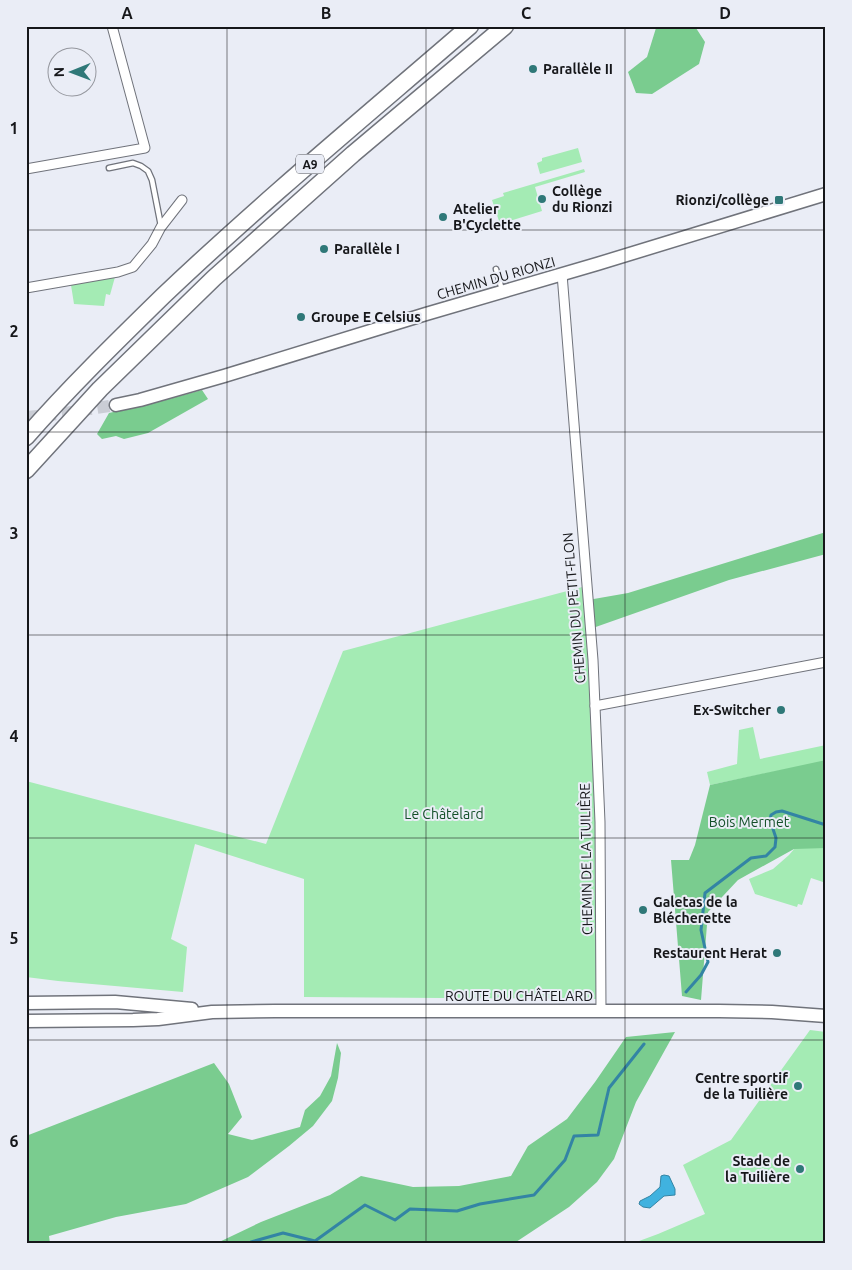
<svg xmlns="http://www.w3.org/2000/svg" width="852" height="1270" font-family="Ubuntu,sans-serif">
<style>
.green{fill:#a4ebb4}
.forest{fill:#7acc8f}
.water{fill:#40b2df;stroke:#3384a4}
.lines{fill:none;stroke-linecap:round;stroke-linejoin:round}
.stream{stroke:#3384a4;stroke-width:3}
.secondary-tunnel{stroke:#cacdd5;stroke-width:12;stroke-dasharray:12 6;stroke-linecap:butt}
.lane-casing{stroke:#70737b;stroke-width:7}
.street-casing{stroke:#70737b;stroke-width:11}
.secondary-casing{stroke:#70737b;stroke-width:15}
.highway-casing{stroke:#70737b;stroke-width:19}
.lane{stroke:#fff;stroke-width:4.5}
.street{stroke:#fff;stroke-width:9}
.secondary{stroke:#fff;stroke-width:12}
.highway{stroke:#fff;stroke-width:16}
.grid{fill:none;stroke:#16171a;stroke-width:1;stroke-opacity:0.55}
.poi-dot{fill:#2f7878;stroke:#eaedf6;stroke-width:2}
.labels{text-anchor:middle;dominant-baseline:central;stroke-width:4;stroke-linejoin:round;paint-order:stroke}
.shield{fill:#eaedf6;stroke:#56575c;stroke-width:1}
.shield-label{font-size:12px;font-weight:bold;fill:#16171a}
.poi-label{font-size:14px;font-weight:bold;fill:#16171a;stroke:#eaedf6;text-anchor:start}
.street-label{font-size:14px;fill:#16171a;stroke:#eaedf6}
.park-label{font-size:14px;fill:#145029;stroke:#eaedf6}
.neatline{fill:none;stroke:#16171a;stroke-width:2}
.grid-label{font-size:16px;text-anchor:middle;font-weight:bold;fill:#16171a}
</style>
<rect width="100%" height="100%" fill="#eaedf6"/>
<g class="green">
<path d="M578,148L582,162L540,174L537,163L542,161V158Z"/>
<path d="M584,169L585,172L535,187L542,211L500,224L492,200L504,196L503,193Z"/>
<path d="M115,277L110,295L106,294L104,306L74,304L71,285Z"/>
<path d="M586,586L593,660L601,999L304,997V879L195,844L171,939L187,947L183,992L58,981L26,977V781L266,844L343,651Z"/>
<path d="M753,727L760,759L826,745V761L710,785L707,772L737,764L739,730Z"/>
<path d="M795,848H826V883L811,878L802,905L798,904L797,907L755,894L749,879L773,869L789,855Z"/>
<path d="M810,1030L826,1032V1244H631L658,1234L705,1214L683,1165L731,1140Z"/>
</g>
<g class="forest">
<path d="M658,26H697L696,28L705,42L699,64L652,94L636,93L628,72L647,57L656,28Z"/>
<path d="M202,390L208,399L148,433L124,439L116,436L102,439L97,434L109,413L165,400Z"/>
<path d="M826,532V554L729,580L590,629L588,600L628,593Z"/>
<path d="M826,760V848L794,849L738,880L708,912L701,1000L682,996L671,860H689L695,845L710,785Z"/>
<path d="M675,1032L636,1102L614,1159L597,1182L569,1207L516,1242L512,1244H215L261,1222L330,1195L361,1176L413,1187L459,1186L511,1176L528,1146L567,1119L595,1082L626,1037Z"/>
<path d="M337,1043L341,1053L338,1078L332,1101L313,1126L289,1146L248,1177L186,1204L116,1217L49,1236L50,1244H26V1136L214,1063L229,1084L242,1117L228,1134L252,1140L300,1127L305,1110L320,1096L331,1076Z"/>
</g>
<path class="water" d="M664,1175L669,1176L675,1189V1195L664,1196L650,1208L643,1207L639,1204L640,1201L650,1196L660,1187L661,1176Z"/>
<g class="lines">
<g class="stream">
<path d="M686,992L701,975L708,962L701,930L705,893L751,858L766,856L775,847L776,838L770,820L771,815L776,812L782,811L826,825"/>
<path d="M250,1244L251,1242L283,1233L315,1241L365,1205L395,1220L410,1209L457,1211L480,1204L534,1195L565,1160L574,1136L598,1135L609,1088L644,1044"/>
</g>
<path class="secondary-tunnel" d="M26,417L58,414L116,405"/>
<defs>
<g id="lane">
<path d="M109,168L133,163L141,166L148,171L152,180L161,226"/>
<path d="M496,269L502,290"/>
</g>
<g id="street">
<path d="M26,169L145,148L112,26"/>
<path d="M562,274L593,660L600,822L601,1011"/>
<path d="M26,288L118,272L133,267L152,244L161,227L182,200"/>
<path d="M595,706L826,662"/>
</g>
<g id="secondary">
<path d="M116,405L140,400L224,376L426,314L597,264L826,194"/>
<path d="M26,1003L115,1002L192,1009"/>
<path d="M26,1021L133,1020L158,1019L212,1012L275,1011H719L772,1012L826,1016"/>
</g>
<g id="highway">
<path d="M26,437C69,388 116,342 163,296C262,202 367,115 470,26"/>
<path d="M26,470L100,389L214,278L353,154L505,26"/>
</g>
</defs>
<use href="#lane" class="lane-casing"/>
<use href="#street" class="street-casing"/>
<use href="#secondary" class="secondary-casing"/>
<use href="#highway" class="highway-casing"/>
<use href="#lane" class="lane"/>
<use href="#street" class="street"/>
<use href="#secondary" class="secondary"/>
<use href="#highway" class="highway"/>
</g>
<path class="grid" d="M227,26V1244M426,26V1244M625,26V1244M26,230H826M26,432H826M26,635H826M26,838H826M26,1040H826"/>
<g class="poi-dot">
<circle cx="533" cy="69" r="5"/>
<circle cx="542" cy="199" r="5"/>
<rect x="774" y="195" width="10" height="10" rx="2.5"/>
<circle cx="443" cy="217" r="5"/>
<circle cx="324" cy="249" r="5"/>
<circle cx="301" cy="317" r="5"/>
<circle cx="781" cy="710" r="5"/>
<circle cx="643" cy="910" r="5"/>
<circle cx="777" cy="953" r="5"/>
<circle cx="798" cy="1086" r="5"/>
<circle cx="800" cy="1169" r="5"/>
</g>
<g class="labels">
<rect class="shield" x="296" y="154.5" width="28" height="19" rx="4"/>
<g class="shield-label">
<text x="310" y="164">A9</text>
</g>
<g class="poi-label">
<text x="543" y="69">Parallèle II</text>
<text x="552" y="191">Collège<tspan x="552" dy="16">du Rionzi</tspan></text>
<text x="769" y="200" text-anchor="end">Rionzi/collège</text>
<text x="453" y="209">Atelier<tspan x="453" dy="16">B'Cyclette</tspan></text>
<text x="334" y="249">Parallèle I</text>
<text x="311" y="317">Groupe E Celsius</text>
<text x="771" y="710" text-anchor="end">Ex-Switcher</text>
<text x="653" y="902">Galetas de la<tspan x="653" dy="16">Blécherette</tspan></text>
<text x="767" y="953" text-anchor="end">Restaurent Herat</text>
<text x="788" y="1078" text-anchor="end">Centre sportif<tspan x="788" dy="16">de la Tuilière</tspan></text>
<text x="790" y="1161" text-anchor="end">Stade de<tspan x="790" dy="16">la Tuilière</tspan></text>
</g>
<g class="street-label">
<text transform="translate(496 278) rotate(-16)">CHEMIN DU RIONZI</text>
<text transform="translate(574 608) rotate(-95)">CHEMIN DU PETIT-FLON</text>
<text transform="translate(586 859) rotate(-91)">CHEMIN DE LA TUILIÈRE</text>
<text x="519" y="996">ROUTE DU CHÂTELARD</text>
</g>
<g class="park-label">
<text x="444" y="814">Le Châtelard</text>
<text x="749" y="822">Bois Mermet</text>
</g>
</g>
<rect width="852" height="1270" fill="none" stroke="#eaedf6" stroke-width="55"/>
<g transform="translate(72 72) rotate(269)"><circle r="24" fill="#eaedf6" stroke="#95979e"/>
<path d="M0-4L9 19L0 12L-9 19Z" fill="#2f7878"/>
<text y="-8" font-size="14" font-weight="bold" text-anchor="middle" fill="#16171a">N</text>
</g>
<rect x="28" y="28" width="796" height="1214" class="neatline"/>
<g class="grid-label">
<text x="127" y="19">A</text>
<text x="326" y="19">B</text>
<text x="526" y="19">C</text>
<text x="725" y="19">D</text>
<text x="14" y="134">1</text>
<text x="14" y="337">2</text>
<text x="14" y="539">3</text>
<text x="14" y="742">4</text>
<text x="14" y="944">5</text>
<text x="14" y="1147">6</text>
</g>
</svg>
